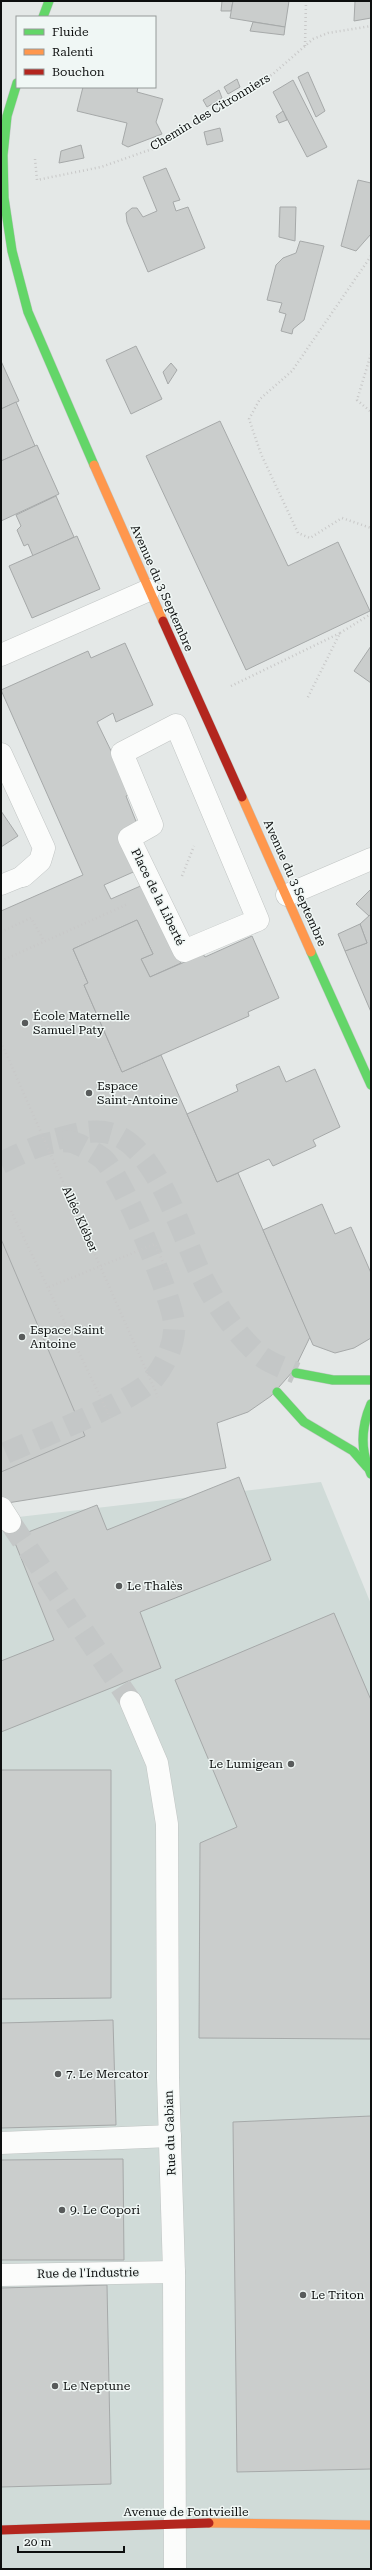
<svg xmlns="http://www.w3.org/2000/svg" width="372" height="2570" font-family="'Roboto Serif',serif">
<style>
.built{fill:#d0dbd8}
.building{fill:#cacdcc;stroke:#a6a9a9}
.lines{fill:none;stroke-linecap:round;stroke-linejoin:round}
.street-tunnel{stroke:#c4c7c7;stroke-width:22;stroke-dasharray:22 11;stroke-linecap:butt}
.secondary-tunnel{stroke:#c4c7c7;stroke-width:22;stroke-dasharray:22 11;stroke-linecap:butt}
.lane-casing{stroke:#c1c5c4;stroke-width:21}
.street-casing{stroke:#c1c5c4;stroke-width:23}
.fast-casing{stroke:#c1c5c4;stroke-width:10}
.slow-casing{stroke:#c1c5c4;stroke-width:10}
.jam-casing{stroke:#c1c5c4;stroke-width:10}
.path{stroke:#c8c8c8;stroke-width:2.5;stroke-dasharray:1 3;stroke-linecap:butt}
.lane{stroke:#fbfcfb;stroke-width:20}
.street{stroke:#fbfcfb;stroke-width:22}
.fast{stroke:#63d668;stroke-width:9}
.slow{stroke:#ff974d;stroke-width:9}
.jam{stroke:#b3261e;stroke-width:9}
.poi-dot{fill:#585b5b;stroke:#f0f7f5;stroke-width:1.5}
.labels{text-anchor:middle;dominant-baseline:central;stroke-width:3;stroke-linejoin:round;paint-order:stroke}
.street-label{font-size:12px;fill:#0d0f0f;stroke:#f0f7f5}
.poi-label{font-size:12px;fill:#0d0f0f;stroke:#f0f7f5;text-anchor:start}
</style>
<rect width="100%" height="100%" fill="#e4e8e7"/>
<path class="built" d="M321,1482L371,1604V2569H1V1519Z"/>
<g class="building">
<path d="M222,1H233L231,11H221Z"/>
<path d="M233,1H289L285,27L230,18Z"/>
<path d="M355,1H371V18L354,21Z"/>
<path d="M253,22L285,27L284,35L250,31Z"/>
<path d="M308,72L325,111L316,117L298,77Z"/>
<path d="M237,79L240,87L228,94L224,87Z"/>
<path d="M293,80L327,147L307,157L273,92Z"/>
<path d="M83,87H138L137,92L163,99L156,122L162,134L128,147L122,144L127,123L77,111Z"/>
<path d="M219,90L222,98L207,107L203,100Z"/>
<path d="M283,111L287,120L279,123L276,116Z"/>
<path d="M220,128L223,141L207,145L204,132Z"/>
<path d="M81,145L84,158L59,163L61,151Z"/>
<path d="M166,168L180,200L173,202L176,211L188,207L205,248L148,272L127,222L126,213L132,208H137L143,217L157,211L143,177Z"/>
<path d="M358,180L371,183V234L356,251L341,246Z"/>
<path d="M280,207H296L295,241L279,237Z"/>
<path d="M300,241L324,246L304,320L293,329L292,334L281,331L286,314L279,312L282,303L267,300L276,265L283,258L296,253Z"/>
<path d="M136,346L162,399L131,414L106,360Z"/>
<path d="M1,361L19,401L1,409Z"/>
<path d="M171,363L177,370L168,384L163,372Z"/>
<path d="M16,402L35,446L1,461V409Z"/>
<path d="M220,421L288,566L338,542L370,611L246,670L146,456Z"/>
<path d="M37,445L59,494L1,521V461Z"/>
<path d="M56,496L74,537L33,556L28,544L24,546L17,530L21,526L16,515Z"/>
<path d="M77,536L100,589L32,618L9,566Z"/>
<path d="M125,643L153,705L116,722L113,713L97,722L132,794L126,796L139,829L140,869L104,885L111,899L145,884L181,963L150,977L141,959L153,954L137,920L73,949L88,983L84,985L122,1072L161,1055L217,1182L238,1173L310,1337L294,1370L271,1396L248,1412L217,1423L226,1468L1,1504V911L83,875L1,690L88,651L91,658Z"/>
<path d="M371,646V683L354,671Z"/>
<path d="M1,811L18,836L1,847Z"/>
<path d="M371,889V914L369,916L356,904Z"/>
<path d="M371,914V1012L345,951L367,943L360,924Z"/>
<path d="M137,920L153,954L141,959L150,977L203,954L205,957L252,936L279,998L248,1012L249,1016L122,1072L84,985L88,983L73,949Z"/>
<path d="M360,924L367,943L345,951L338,934Z"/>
<path d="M279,1066L286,1082L315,1069L340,1127L313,1140L316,1146L273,1166L269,1159L217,1182L187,1114L238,1091L236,1085Z"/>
<path d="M322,1204L335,1234L351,1227L371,1273V1338L354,1348L335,1353L313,1345L263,1230Z"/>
<path d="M1,1239L85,1436L1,1472Z"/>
<path d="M239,1477L271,1560L140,1612L161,1668L1,1732V1661L54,1640L13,1538L97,1505L107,1530Z"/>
<path d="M334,1613L371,1700V2039L199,2038L200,1843L237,1827L175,1680Z"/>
<path d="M1,1770H111V1998L1,1999Z"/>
<path d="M113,2020L116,2125L1,2128V2023Z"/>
<path d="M371,2116V2469L237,2472L233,2122Z"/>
<path d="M123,2159L124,2260H1V2160Z"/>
<path d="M107,2285L111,2484L1,2487V2288Z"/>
</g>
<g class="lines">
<path class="street-tunnel" d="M10,1522L131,1702"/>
<g class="secondary-tunnel">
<path d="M57,1139C76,1134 96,1127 116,1135C160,1154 183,1240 204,1281C217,1306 235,1332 256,1352C266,1362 282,1367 296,1373"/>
<path d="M1,1163C22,1153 49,1138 72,1142C80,1144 95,1153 102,1158C121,1173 171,1296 174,1322C176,1341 166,1364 154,1378C137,1400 32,1441 1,1455"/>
</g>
<defs>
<path id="lane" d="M1,885L23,876"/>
<g id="street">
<path d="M1,655L149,590"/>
<path d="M176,725L258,920L184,951L129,838L152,825L122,753Z"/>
<path d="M1,754L44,848L40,861L23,876"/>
<path d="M287,895L371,859"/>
<path d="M1,1508L10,1522"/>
<path d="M131,1702L157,1763L167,1824L168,2078L174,2272L175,2569"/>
<path d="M1,2143L170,2136"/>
<path d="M1,2275L174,2272"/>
</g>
<g id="fast">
<path d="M43,17L49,1"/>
<path d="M17,83L7,116L3,155L4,198L12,251L28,312L94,465"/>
<path d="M311,952L371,1085"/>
<path d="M296,1373L333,1380H371"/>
<path d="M277,1392L304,1422L353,1451L367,1467"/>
<path d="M371,1404C361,1427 360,1451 371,1474"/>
</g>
<g id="slow">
<path d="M94,465L163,621"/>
<path d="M242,797L311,952"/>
<path d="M209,2523L371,2525"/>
</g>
<g id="jam">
<path d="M163,621L242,797"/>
<path d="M1,2530L209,2523"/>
</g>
</defs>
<use href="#lane" class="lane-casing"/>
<use href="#street" class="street-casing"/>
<use href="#fast" class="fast-casing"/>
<use href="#slow" class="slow-casing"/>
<use href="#jam" class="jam-casing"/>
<g class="path">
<path d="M305,46L306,1"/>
<path d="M35,159L37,180L101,167L155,148L273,74L313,39L328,33L371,26"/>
<path d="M371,256L292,371L260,399L249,419L261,454L298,533L310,538L342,518L371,528"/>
<path d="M371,354L357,400L371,412"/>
<path d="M340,633L371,614"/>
<path d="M231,686L340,633L307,699"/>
<path d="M182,876L194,846"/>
<path d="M1,932L31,918L44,941"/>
<path d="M1,961L128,904"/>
<path d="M1,1042L158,1397"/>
<path d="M11,1211L110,1417"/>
<path d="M49,1287L155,1244L169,1275"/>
</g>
<use href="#lane" class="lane"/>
<use href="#street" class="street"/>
<use href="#fast" class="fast"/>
<use href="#slow" class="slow"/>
<use href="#jam" class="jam"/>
</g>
<g class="poi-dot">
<circle cx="25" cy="1023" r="4"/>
<circle cx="89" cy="1093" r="4"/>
<circle cx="22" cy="1337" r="4"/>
<circle cx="119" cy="1586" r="4"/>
<circle cx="291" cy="1764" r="4"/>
<circle cx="58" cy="2074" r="4"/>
<circle cx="62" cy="2210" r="4"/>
<circle cx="303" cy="2295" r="4"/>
<circle cx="55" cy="2386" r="4"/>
</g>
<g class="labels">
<g class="street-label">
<text transform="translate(210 112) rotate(-31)">Chemin des Citronniers</text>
<text transform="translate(162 588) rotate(66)">Avenue du 3 Septembre</text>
<text transform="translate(295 883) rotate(66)">Avenue du 3 Septembre</text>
<text transform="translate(158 897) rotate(64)">Place de la Liberté</text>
<text transform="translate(80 1219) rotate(66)">Allée Kléber</text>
<text transform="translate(170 2133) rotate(-92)">Rue du Gabian</text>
<text transform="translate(88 2273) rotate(-1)">Rue de l'Industrie</text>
<text x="186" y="2512">Avenue de Fontvieille</text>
</g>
<g class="poi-label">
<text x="33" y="1016">École Maternelle<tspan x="33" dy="14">Samuel Paty</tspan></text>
<text x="97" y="1086">Espace<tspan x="97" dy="14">Saint-Antoine</tspan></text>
<text x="30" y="1330">Espace Saint<tspan x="30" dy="14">Antoine</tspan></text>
<text x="127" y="1586">Le Thalès</text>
<text x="283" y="1764" text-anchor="end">Le Lumigean</text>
<text x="66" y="2074">7. Le Mercator</text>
<text x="70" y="2210">9. Le Copori</text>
<text x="311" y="2295">Le Triton</text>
<text x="63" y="2386">Le Neptune</text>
</g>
</g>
<rect width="372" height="2570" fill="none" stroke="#0d0f0f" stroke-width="4"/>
<rect x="16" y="16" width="140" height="72" fill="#f0f7f5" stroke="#959a99"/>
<rect x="24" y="29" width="20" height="6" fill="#63d668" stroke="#959a99"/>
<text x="52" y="36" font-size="12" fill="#0d0f0f">Fluide</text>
<rect x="24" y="49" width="20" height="6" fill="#ff974d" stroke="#959a99"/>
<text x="52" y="56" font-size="12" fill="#0d0f0f">Ralenti</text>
<rect x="24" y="69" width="20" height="6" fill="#b3261e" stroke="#959a99"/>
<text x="52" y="76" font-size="12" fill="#0d0f0f">Bouchon</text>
<path d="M18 2546v6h106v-6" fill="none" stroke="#0d0f0f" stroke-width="2"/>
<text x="24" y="2546" font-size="12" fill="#0d0f0f" stroke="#f0f7f5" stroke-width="3" paint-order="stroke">20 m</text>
</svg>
